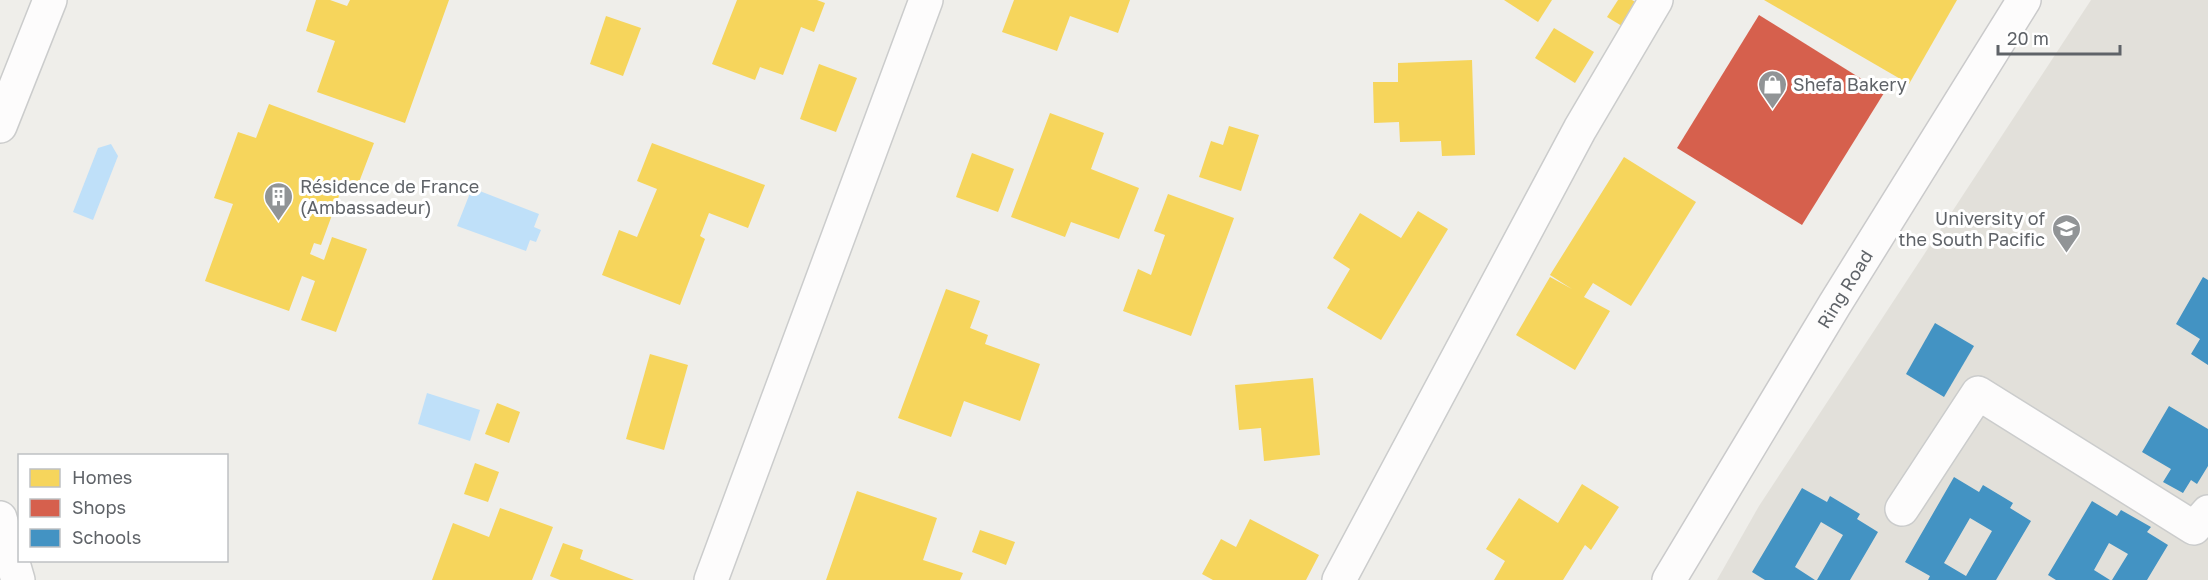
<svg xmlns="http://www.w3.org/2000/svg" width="2208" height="580" font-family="'Golos Text',sans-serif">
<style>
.education{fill:#e2e0da}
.water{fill:#bfe0f9}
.homes{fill:#f6d55c}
.shops{fill:#d6604d}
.schools{fill:#4393c3;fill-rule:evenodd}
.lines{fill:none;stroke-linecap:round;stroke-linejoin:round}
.street-casing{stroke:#cbcccc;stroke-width:36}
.secondary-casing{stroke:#cacacb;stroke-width:36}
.street{stroke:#fdfcfc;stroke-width:33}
.secondary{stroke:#fdfcfc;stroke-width:33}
.labels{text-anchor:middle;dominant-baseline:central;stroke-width:6;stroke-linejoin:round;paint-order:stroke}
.poi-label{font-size:18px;fill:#5f6368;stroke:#fff;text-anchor:start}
.street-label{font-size:18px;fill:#5f6368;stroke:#fff}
</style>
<rect width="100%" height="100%" fill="#efeeea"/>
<path class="education" d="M2091,0H2208V580H1717L1759,506Z"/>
<g class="water">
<path d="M111,144L118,156L93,220L73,212L98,148Z"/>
<path d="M472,188L539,214L534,227L541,230L536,242L530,240L526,251L457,226Z"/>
<path d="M427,393L480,410L470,441L418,424Z"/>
</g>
<g class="homes">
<path d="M316,0H330L347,6L350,0H449L405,123L317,92L335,41L306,31Z"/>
<path d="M737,0H817L825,3L814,32L801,27L783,75L760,67L755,80L712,64Z"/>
<path d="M1014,0H1130L1118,33L1070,16L1057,51L1002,32Z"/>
<path d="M1504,0H1552L1538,22Z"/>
<path d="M1618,0H1632L1637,3L1622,26L1607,17Z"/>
<path d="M1764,0H1957L1909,84Z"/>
<path d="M606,16L641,28L623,76L590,64Z"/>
<path d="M1554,28L1594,52L1575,83L1535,58Z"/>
<path d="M1472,60L1475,155L1442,156L1441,141L1400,142L1399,122L1374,123L1373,82H1398V63Z"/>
<path d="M819,64L857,78L836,132L800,119Z"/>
<path d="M269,104L374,143L356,190L343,185L321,245L314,243L310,254L324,260L332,237L367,249L336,332L301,320L315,281L302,276L289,311L205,281L233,204L214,198L238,132L256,138Z"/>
<path d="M1050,113L1104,133L1091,169L1139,188L1119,239L1071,222L1065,237L1011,217Z"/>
<path d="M1229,126L1259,135L1241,191L1199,177L1211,141L1223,145Z"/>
<path d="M652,143L765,185L748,228L709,213L700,236L705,239L680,305L602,275L619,230L637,237L657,189L637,181Z"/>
<path d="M972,153L1014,169L998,212L956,197Z"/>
<path d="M1624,157L1696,202L1631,306L1593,283L1584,297L1610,311L1575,370L1516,335L1550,277L1572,289L1550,275Z"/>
<path d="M1168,194L1234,218L1191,336L1123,311L1138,269L1151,275L1165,235L1154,231Z"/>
<path d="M1418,211L1448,229L1381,340L1327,308L1350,269L1333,258L1360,213L1401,238Z"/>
<path d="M946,289L980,301L970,328L988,335L985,344L1040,364L1020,421L964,401L951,437L898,418Z"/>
<path d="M650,354L688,365L664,450L626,439Z"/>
<path d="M1313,378L1320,455L1264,461L1261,428L1239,430L1235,385Z"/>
<path d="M497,403L520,412L509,443L485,434Z"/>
<path d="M475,463L499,472L488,502L464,494Z"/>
<path d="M1582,484L1619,507L1591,550L1585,545L1563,580H1494L1505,561L1486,549L1519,498L1558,523Z"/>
<path d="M857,491L937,518L923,560L963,573L960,580H826Z"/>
<path d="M500,508L553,527L532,580H432L453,523L489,537Z"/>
<path d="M1250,519L1319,555L1306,580H1213L1202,574L1221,539L1236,547Z"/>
<path d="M980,530L1015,542L1006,565L972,552Z"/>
<path d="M563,543L583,550L580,559L634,580H560L550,576Z"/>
</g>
<path class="shops" d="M1759,15L1884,93L1802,225L1677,148Z"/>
<g class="schools">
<path d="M2203,277L2208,280V365L2191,354L2200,339L2176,324Z"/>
<path d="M1935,323L1974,346L1944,397L1906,374Z"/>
<path d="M2169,406L2208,429V466L2197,484L2191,480L2183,493L2163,482L2171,469L2142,452Z"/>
<path d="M1954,477L1979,492L1983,485L2013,503L2010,508L2031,521L1996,580H1928L1930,576L1905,562ZM1970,518L1992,531L1966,576L1944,563Z"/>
<path d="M1802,488L1827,502L1830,496L1860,514L1857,519L1878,532L1850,580H1817L1843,535L1821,522L1795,567L1815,580H1765L1752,572Z"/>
<path d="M2092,501L2117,516L2121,510L2151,527L2147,532L2168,545L2147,580H2112L2128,554L2109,543L2094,570L2110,580H2056L2048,575Z"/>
</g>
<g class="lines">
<defs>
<g id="street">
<path d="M0,126L50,0"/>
<path d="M1902,509L1978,393L2194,528L2208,512"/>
<path d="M0,518L18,580"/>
<path d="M711,580L926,0"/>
<path d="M1339,580L1580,129L1656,0"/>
</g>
<g id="secondary">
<path id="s1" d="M1669,580L1835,304L2024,0"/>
</g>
</defs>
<use href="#street" class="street-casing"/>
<use href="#secondary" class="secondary-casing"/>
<use href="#street" class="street"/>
<use href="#secondary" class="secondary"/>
</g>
<defs>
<symbol id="shop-pin" viewBox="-11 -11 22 30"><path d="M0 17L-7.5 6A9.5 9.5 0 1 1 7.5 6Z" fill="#919496" stroke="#fff"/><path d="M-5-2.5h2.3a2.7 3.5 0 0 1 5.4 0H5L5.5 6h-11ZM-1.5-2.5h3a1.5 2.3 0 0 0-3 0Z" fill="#fff"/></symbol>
<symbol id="building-pin" viewBox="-11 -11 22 30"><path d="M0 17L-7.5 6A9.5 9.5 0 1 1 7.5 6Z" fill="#919496" stroke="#fff"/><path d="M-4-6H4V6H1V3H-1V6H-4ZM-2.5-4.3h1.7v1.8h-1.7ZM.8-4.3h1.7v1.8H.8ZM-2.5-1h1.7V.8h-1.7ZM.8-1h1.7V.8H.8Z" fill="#fff"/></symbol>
<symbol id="university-pin" viewBox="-11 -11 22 30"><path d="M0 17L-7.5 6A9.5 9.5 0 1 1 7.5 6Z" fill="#919496" stroke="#fff"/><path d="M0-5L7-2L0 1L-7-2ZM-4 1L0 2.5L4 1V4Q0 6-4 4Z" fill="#fff"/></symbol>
</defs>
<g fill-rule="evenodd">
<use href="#shop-pin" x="1756" y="68" width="33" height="45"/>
<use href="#building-pin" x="262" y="180" width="33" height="45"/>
<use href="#university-pin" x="2050" y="212" width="33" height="45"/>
</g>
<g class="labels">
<g class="poi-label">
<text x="1793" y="84">Shefa Bakery</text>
<text x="300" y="186">Résidence de France<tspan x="300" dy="21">(Ambassadeur)</tspan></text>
<text x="2045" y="218" text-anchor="end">University of<tspan x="2045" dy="21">the South Pacific</tspan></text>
</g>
<g class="street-label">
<text stroke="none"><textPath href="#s1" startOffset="340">Ring Road</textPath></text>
</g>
</g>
<rect x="18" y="454" width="210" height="108" fill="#ffffff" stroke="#bfc1c3" stroke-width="1.5"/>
<rect x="30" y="469" width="30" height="18" fill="#f6d55c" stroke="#bfc1c3" stroke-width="1.5"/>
<text x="72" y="484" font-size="18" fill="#5f6368">Homes</text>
<rect x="30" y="499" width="30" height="18" fill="#d6604d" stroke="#bfc1c3" stroke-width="1.5"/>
<text x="72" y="514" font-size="18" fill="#5f6368">Shops</text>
<rect x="30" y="529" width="30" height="18" fill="#4393c3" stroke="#bfc1c3" stroke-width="1.5"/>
<text x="72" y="544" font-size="18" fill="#5f6368">Schools</text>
<path d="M1998 45v9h122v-9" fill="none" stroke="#5f6368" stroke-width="3"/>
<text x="2007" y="45" font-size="18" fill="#5f6368" stroke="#ffffff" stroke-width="4.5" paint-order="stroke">20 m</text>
</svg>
